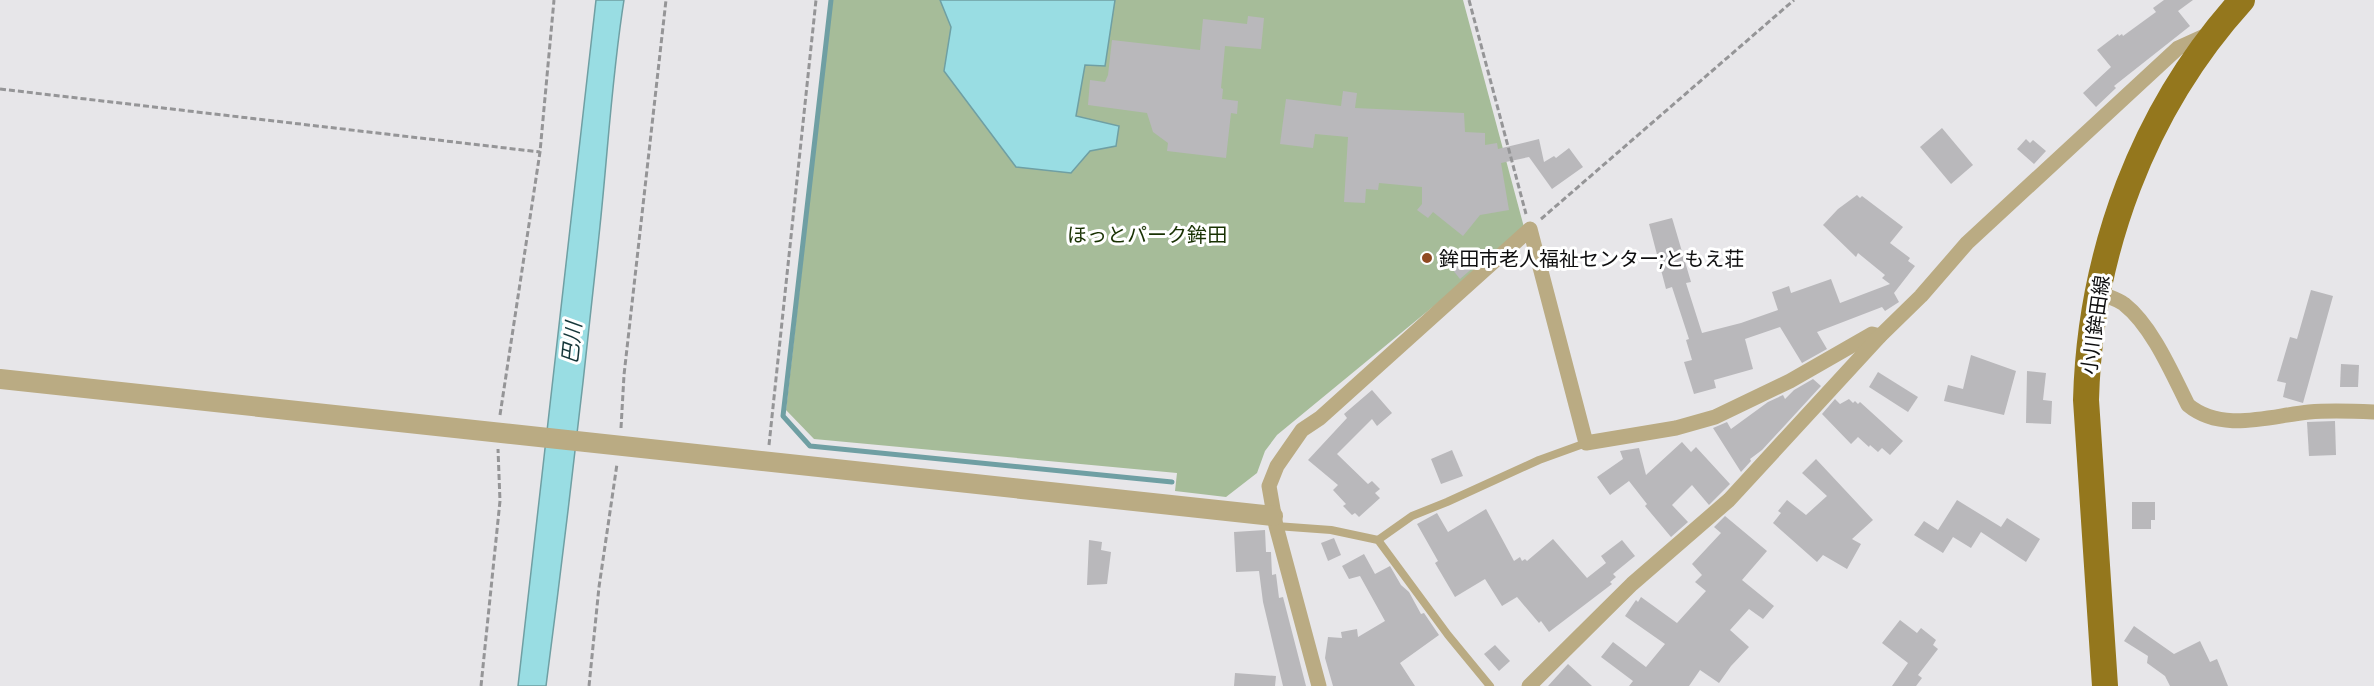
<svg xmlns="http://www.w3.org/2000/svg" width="2374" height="686" font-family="'Noto Sans','Noto Sans JP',sans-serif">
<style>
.green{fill:#a6bc99}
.water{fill:#99dde3;stroke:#6f9fa3;stroke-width:1.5}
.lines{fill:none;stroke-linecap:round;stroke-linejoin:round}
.stream{stroke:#6f9fa3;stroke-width:5}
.building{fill:#b9b8bb}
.path{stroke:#959597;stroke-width:3;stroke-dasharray:6 3;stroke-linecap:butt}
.service{stroke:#baab83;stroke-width:8}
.minor{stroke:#baab83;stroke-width:15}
.tertiary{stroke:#baab83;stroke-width:20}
.primary{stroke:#94771d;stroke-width:26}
.poi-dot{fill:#904a22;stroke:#fff;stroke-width:2}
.labels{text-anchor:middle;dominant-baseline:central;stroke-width:6;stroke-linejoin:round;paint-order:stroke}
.park-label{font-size:20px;fill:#183102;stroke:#fff}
.poi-label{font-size:20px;fill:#0e0e0f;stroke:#fff;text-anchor:start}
.street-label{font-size:20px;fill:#0e0e0f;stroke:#fff}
.water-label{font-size:21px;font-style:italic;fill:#153639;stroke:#fff}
</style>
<rect width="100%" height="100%" fill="#e7e6e9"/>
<path class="green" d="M832,0H1463L1525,231L1277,435L1265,451L1257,473L1226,497L1175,491L1177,473L814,439L786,410Z"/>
<g class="water">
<path d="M596,0H624C612,75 608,150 600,226C584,379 566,533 546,686H518Z"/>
<path d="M940,0H1115L1105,66L1085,65L1076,116L1119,126L1116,146L1090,151L1071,173L1016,167L944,71L951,27Z"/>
</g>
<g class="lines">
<path class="stream" d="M831,0L783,416L810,446L1172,482"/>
</g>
<g class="building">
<path d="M2164,0H2193L2178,11L2190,26L2114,86L2116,88L2096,107L2083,93L2111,67L2097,50L2118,34L2119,36L2122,34L2123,36L2156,12L2153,8Z"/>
<path d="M1248,16L1264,18L1261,49L1225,46L1221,88L1223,89L1222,99L1238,101L1237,114L1231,113L1226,158L1167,151L1168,143L1153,132L1147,113L1088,105L1090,80L1105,82L1108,75L1112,40L1200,50L1203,19L1247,24Z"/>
<path d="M1343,91L1357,93L1355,108L1464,113L1465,132L1485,133V145L1497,143L1498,149L1539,139L1544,162L1554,156L1556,158L1569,148L1583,167L1552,189L1529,157L1501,163L1509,210L1480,215L1463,236L1433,212L1428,218L1417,210L1422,204V187L1379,183L1378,190L1366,189L1365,203L1344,202L1348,137L1315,134L1313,148L1280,144L1286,99L1341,106Z"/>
<path d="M1942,128L1973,165L1951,184L1920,147Z"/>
<path d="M2026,139L2030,143L2033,140L2046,151L2034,164L2017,149Z"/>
<path d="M1857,195L1860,198L1862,196L1903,227L1890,243L1910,258L1908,261L1915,266L1894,293L1899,302L1885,311L1882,307L1817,332L1827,349L1802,363L1780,327L1745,339L1753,369L1714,380L1716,388L1694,394L1684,362L1692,360L1686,340L1689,339L1672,287L1666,289L1649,224L1672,218L1673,221L1691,282L1686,283L1702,333L1741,323L1778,310L1772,292L1789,286L1791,293L1831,279L1840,303L1890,284L1882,278L1885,275L1858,253L1856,257L1823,225L1838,209Z"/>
<path d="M1467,256L1475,266L1460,279L1452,269Z"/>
<path d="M2311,290L2333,296L2303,403L2283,397L2286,383L2277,381L2290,337L2297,339Z"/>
<path d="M1971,355L2016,371L2004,415L1944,401L1948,385L1963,389Z"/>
<path d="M2341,364L2359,365L2358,387H2340Z"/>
<path d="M2027,371L2046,373L2043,400L2052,401L2051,424L2026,423Z"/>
<path d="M1878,372L1918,397L1908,412L1869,387Z"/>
<path d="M1813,379L1821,386L1762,450L1750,459L1751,461L1741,472L1713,428L1727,422L1731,429L1768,402L1783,395L1785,399L1794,390Z"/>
<path d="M1372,390L1392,413L1377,426L1372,419L1337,454L1368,484L1372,481L1380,489L1375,493L1380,498L1359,517L1355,513L1352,515L1343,506L1346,504L1333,490L1338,485L1308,460L1347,418L1344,414Z"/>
<path d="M1835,399L1840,404L1849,399L1853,403L1855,401L1858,404L1860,402L1903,441L1890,455L1882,448L1878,452L1870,445L1869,447L1858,437L1851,444L1822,414Z"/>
<path d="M2335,421L2336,455L2309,456L2307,422Z"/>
<path d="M1682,442L1691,452L1696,447L1730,484L1709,505L1692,485L1672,505L1688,522L1671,537L1645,506L1647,504L1629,481L1610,495L1597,477L1623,459L1620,451L1639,448L1646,475Z"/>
<path d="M1452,450L1463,476L1441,484L1431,459Z"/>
<path d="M1816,459L1873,520L1852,539L1861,544L1847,569L1823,555L1817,562L1773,523L1781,513L1778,511L1787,500L1806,515L1827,496L1802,473Z"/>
<path d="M1957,500L2001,527L2007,518L2040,539L2026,562L1981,532L1971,548L1953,537L1943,553L1914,535L1924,521L1938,530Z"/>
<path d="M2132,502H2155V520H2151V529H2132Z"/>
<path d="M1486,509L1514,561L1520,557L1522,561L1525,559L1527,561L1553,539L1587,578L1606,563L1601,556L1622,540L1635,556L1613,574L1616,577L1610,582L1612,584L1549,632L1541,621L1539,623L1517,597L1502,606L1485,579L1455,597L1435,563L1438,561L1417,524L1437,513L1448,532Z"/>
<path d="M1725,516L1767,551L1742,580L1774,606L1763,619L1749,609L1730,630L1749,647L1731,666L1719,683L1700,670L1689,686H1629L1633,681L1601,657L1613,642L1646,667L1665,644L1625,616L1636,600L1638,602L1641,597L1677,623L1706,591L1695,582L1702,575L1692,564L1721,533L1714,527Z"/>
<path d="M1265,530L1266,552H1271L1272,575L1276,574L1279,598L1283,597L1306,686H1283L1263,602L1259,571L1236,572L1234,532Z"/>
<path d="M1334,538L1341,555L1328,561L1321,543Z"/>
<path d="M1089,540L1102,542L1101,550L1111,552L1107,584L1087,585Z"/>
<path d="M1364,554L1375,574L1390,566L1401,585L1409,592L1421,614L1424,613L1439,635L1400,663L1415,686H1333L1325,658L1328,637L1342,638L1341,632L1357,629L1358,637L1385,621L1360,576L1349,579L1342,566Z"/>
<path d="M1900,620L1917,633L1921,628L1936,640L1933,645L1938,649L1918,675L1922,678L1916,686H1892L1908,663L1882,643Z"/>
<path d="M2134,626L2174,654L2200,641L2210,662L2217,659L2228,686H2170L2165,676L2147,663L2148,656L2124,641Z"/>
<path d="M1495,645L1510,661L1499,671L1484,654Z"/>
<path d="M1568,664L1592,686H1548Z"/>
<path d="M1235,673L1276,676L1275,686H1234Z"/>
</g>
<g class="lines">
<g class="path">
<path d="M1469,0L1526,214"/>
<path d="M0,89L540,152"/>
<path d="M1541,219L1794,0"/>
<path d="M500,415L540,152L554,0"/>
<path d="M621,428L624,375L666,0"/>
<path d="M769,445L816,0"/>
<path d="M481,686L500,501L498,449"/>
<path d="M589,686L599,587L617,464"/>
</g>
<g class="service">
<path d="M1276,526L1331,530L1378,540L1448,635L1490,686"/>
<path d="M1378,540L1412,516L1447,502L1539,460L1586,443"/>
</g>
<g class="minor">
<path d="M2098,292C2106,296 2117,299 2124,304C2152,326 2172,373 2188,405C2222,433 2269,416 2309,412C2330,410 2353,411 2374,412"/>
<path d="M1319,686L1276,526L1269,486L1277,466L1302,430L1320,418L1530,229L1586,443L1676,428L1715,417L1790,381L1872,334L1880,336"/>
<path d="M1529,686L1632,584L1729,500L1880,336L1921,296L1967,243L2178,48L2211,33"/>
</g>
<path class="tertiary" d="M0,379L1273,516"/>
<path class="primary" d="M2105,686L2086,400C2090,253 2143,109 2242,0"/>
</g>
<circle class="poi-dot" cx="1427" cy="258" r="6"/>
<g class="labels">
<g class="park-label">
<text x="1147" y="234">ほっとパーク鉾田</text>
</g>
<g class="poi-label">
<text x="1439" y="258">鉾田市老人福祉センター;ともえ荘</text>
</g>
<g class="street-label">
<text transform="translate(2095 325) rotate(-82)">小川鉾田線</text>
</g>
<g class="water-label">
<text transform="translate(571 343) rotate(-84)">巴川</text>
</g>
</g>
</svg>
